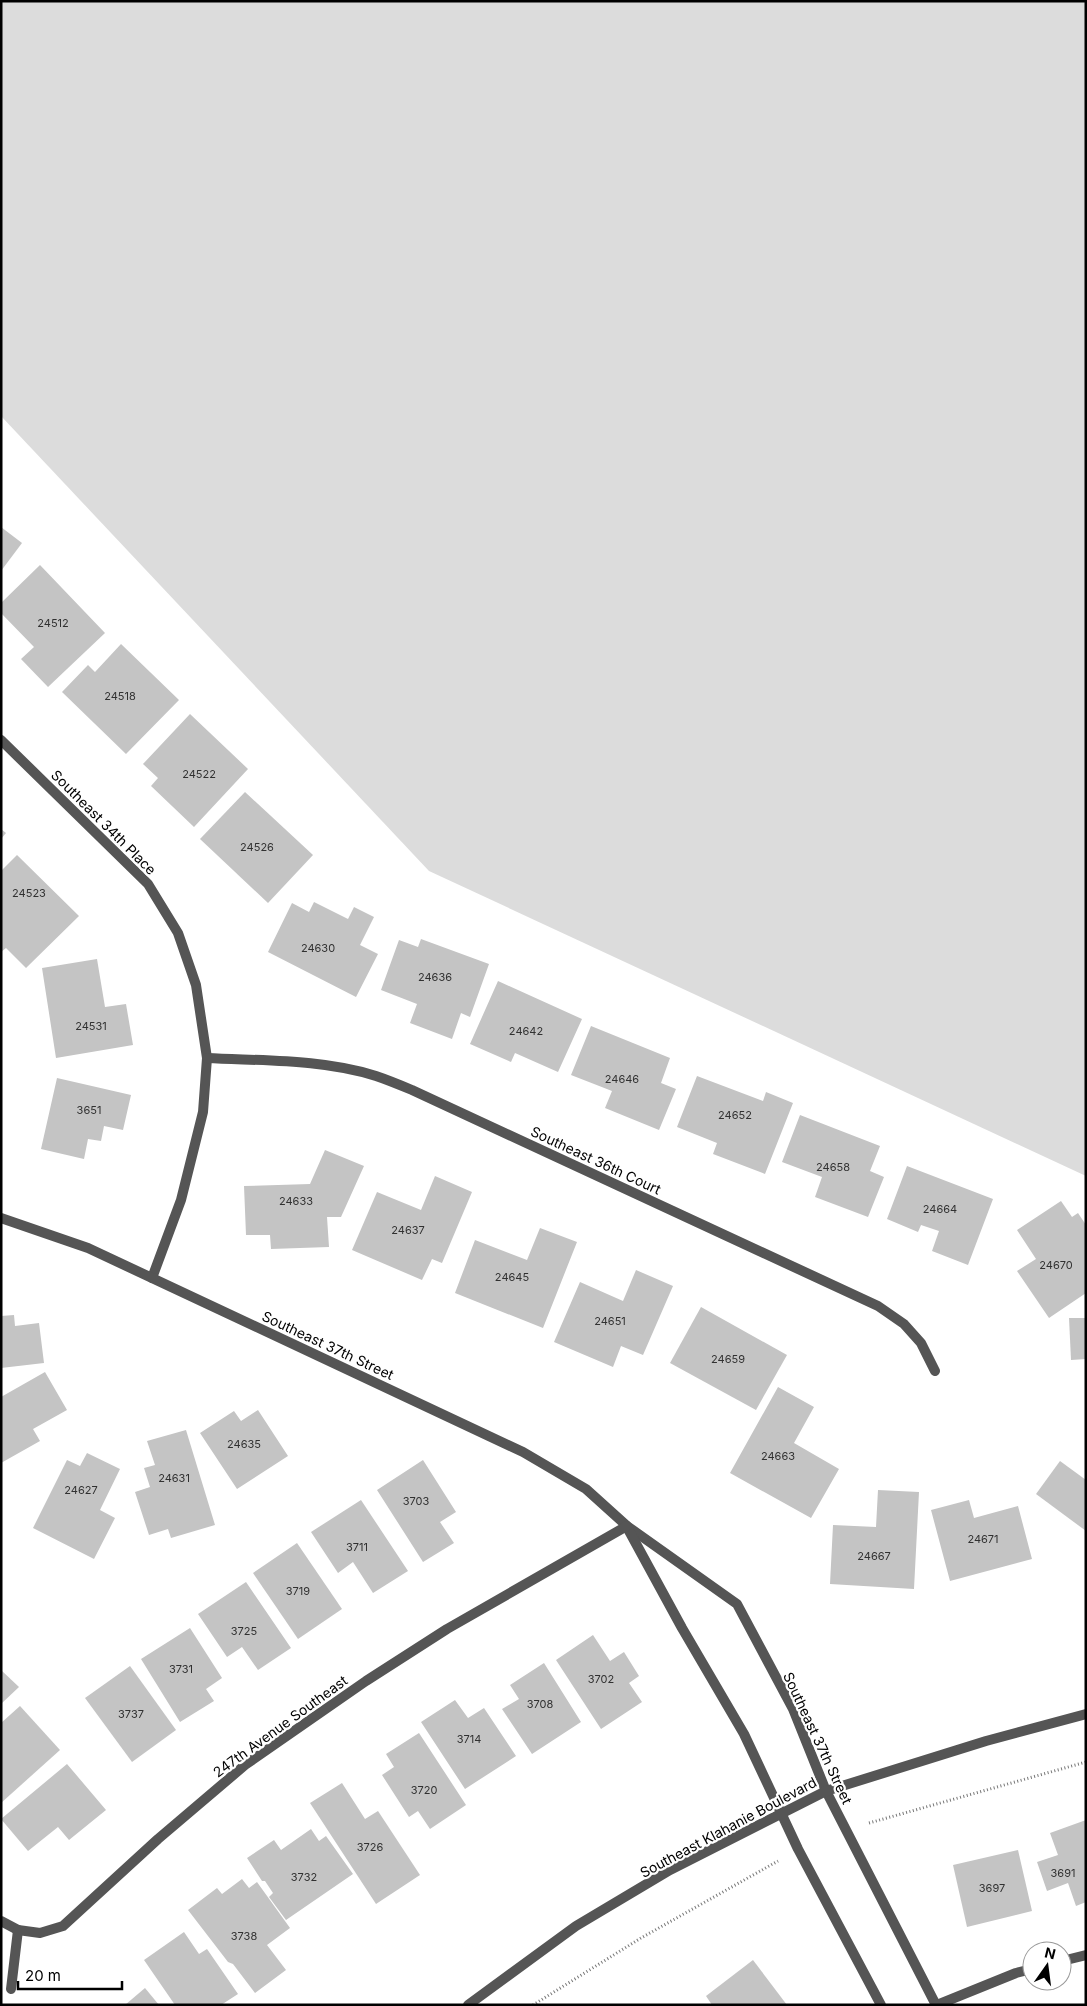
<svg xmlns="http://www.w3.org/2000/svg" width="1087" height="2006" font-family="Inter,sans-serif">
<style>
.green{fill:#dcdcdc}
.building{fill:#c4c4c4}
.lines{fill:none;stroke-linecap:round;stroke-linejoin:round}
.path{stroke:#777;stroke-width:3;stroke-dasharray:1 2.5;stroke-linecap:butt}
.minor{stroke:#555;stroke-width:10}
.tertiary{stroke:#555;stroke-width:10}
.labels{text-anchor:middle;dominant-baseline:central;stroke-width:4.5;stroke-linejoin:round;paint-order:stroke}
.number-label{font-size:11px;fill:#313131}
.street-label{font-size:14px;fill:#000;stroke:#fff}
</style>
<rect width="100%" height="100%" fill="#fff"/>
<path class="green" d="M1,1H1086V1176L429,871L1,416Z"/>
<g class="building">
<path d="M1,527L22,543L1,571Z"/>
<path d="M40,565L105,633L48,687L21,659L34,647L1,613V603Z"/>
<path d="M121,644L179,700L126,754L62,692L88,665L95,672Z"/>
<path d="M190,714L248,769L194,827L151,786L158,778L143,764Z"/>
<path d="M245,792L313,855L268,903L200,839Z"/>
<path d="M1,829L6,833L1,839Z"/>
<path d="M17,855L79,916L26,968L6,948L1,952V871Z"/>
<path d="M314,902L348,919L354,907L374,917L360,945L378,954L356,997L268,952L292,903L309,912Z"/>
<path d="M421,939L489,964L470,1017L461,1013L452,1039L410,1023L417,1004L381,990L399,940L418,947Z"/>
<path d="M97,959L105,1007L126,1004L133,1045L56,1058L42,968Z"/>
<path d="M498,981L582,1019L558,1072L515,1053L511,1062L470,1044Z"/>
<path d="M591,1026L670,1058L661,1083L676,1089L659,1130L605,1108L612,1091L571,1075Z"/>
<path d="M697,1076L763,1101L766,1092L793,1103L765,1174L713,1154L717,1143L677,1127Z"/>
<path d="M57,1078L131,1095L123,1130L104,1126L101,1141L88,1139L84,1159L41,1149Z"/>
<path d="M800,1115L880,1146L870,1171L884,1177L868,1217L815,1197L822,1177L782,1162Z"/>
<path d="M325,1150L364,1166L341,1217H327L329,1247L271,1249L270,1235H246L244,1186L310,1184Z"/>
<path d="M907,1166L993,1199L968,1265L932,1251L939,1231L921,1225L918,1232L887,1219Z"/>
<path d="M435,1176L472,1192L442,1263L432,1259L422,1280L352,1250L377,1192L421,1210Z"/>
<path d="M1061,1201L1072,1217L1078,1213L1086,1225V1293L1049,1318L1017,1271L1036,1259L1017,1230Z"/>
<path d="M540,1228L577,1242L543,1328L455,1293L475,1240L527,1260Z"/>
<path d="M636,1270L673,1286L643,1355L621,1346L613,1367L554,1342L580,1282L623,1301Z"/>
<path d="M701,1307L787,1355L756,1410L670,1363Z"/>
<path d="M14,1315L15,1326L39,1323L44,1363L1,1368V1316Z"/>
<path d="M1069,1318H1086V1359L1071,1360Z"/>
<path d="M45,1372L67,1410L33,1429L40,1441L1,1463V1397Z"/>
<path d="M778,1387L814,1407L794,1443L839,1469L811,1518L730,1473Z"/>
<path d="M258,1410L288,1456L237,1489L200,1433L234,1411L241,1421Z"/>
<path d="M186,1430L215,1525L171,1538L168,1529L149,1535L135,1492L150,1487L144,1468L155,1465L147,1441Z"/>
<path d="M87,1453L120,1469L100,1510L115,1518L94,1559L33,1528L67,1460L80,1466Z"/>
<path d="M423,1460L456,1512L440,1522L454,1543L423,1562L377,1490Z"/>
<path d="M1060,1461L1086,1480V1531L1036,1494Z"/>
<path d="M878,1490L919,1492L914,1589L830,1584L833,1525L876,1527Z"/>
<path d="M361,1500L408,1571L373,1593L353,1562L338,1573L311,1532Z"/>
<path d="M969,1500L974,1518L1018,1506L1032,1559L950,1581L931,1510Z"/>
<path d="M297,1543L342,1609L298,1639L253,1573Z"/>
<path d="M246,1582L291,1648L258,1670L242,1647L227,1657L198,1614Z"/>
<path d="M190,1628L222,1678L206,1689L214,1701L180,1722L141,1659Z"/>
<path d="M593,1635L610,1661L624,1652L639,1676L629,1683L642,1702L601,1729L556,1660Z"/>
<path d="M544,1663L581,1722L532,1754L502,1709L519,1699L510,1685Z"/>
<path d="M130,1666L176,1730L132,1762L85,1698Z"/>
<path d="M1,1670L19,1687L1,1704Z"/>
<path d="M455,1700L468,1718L484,1708L516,1756L465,1789L421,1722Z"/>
<path d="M20,1706L60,1750L1,1803V1723Z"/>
<path d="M419,1733L466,1805L430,1829L418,1811L409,1817L382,1775L394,1767L386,1754Z"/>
<path d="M67,1764L106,1810L69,1840L58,1827L28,1851L1,1819Z"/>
<path d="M342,1783L365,1819L378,1811L420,1875L376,1904L310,1803Z"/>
<path d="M1086,1820V1902L1076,1906L1068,1883L1047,1891L1037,1862L1058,1855L1050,1833Z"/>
<path d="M311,1829L319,1841L326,1836L353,1874L286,1920L269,1897L273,1893L265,1881H262L247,1858L274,1840L281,1850Z"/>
<path d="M1018,1850L1032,1911L967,1927L953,1865Z"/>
<path d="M242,1879L249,1888L257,1882L290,1928L267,1945L286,1970L255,1993L233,1964L228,1962L188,1910L217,1888L222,1894Z"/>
<path d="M184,1932L199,1954L207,1949L238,1994L221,2005H175L144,1960Z"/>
<path d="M753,1960L787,2005H712L706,1996Z"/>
<path d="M145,1988L159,2005H125Z"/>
</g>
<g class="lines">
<g class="path">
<path d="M869,1823L1086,1762"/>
<path d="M533,2005L641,1938L778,1861"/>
</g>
<g class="minor">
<path d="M1,740L148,884L178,933L196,985L207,1058L203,1112L181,1200L152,1278"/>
<path d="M207,1058C263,1061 323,1059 376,1076C388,1080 400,1085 412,1090L878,1306L904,1324L921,1343L935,1371"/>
<path d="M1,1218L88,1248L523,1452L586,1489L627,1526L737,1604L793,1709L826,1791L936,2005"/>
<path d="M628,1529L682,1628L744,1734L798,1849L881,2005"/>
<path d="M1,1921L18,1930"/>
<path d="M1062,1961L1086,1955"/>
<path d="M11,1989L18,1930L40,1933L63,1926L158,1839L245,1765L366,1681L447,1629L627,1526"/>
<path d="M937,2005L1016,1973L1032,1969"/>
</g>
<path class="tertiary" d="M468,2005L576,1926L670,1870L826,1791L986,1741L1086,1714"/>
</g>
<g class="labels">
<g class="number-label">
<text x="53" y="623">24512</text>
<text x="120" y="696">24518</text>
<text x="199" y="774">24522</text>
<text x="257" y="847">24526</text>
<text x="29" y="893">24523</text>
<text x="318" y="948">24630</text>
<text x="435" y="977">24636</text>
<text x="91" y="1026">24531</text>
<text x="526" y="1031">24642</text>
<text x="622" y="1079">24646</text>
<text x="89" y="1110">3651</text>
<text x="735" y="1115">24652</text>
<text x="833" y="1167">24658</text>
<text x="296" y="1201">24633</text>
<text x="940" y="1209">24664</text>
<text x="408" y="1230">24637</text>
<text x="1056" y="1265">24670</text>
<text x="512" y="1277">24645</text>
<text x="610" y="1321">24651</text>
<text x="728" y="1359">24659</text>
<text x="244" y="1444">24635</text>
<text x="778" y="1456">24663</text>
<text x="174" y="1478">24631</text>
<text x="81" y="1490">24627</text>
<text x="416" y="1501">3703</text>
<text x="983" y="1539">24671</text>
<text x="357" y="1547">3711</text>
<text x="874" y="1556">24667</text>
<text x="298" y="1591">3719</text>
<text x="244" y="1631">3725</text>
<text x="181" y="1669">3731</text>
<text x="601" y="1679">3702</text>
<text x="540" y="1704">3708</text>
<text x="131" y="1714">3737</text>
<text x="469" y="1739">3714</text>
<text x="424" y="1790">3720</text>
<text x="370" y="1847">3726</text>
<text x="1063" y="1873">3691</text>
<text x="304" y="1877">3732</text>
<text x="992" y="1888">3697</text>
<text x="244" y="1936">3738</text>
</g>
<g class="street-label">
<text transform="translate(104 822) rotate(45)">Southeast 34th Place</text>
<text transform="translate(596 1160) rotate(25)">Southeast 36th Court</text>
<text transform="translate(328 1345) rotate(25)">Southeast 37th Street</text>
<text transform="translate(280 1726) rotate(-36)">247th Avenue Southeast</text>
<text transform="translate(818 1738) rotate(65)">Southeast 37th Street</text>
<text transform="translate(728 1827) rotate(-28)">Southeast Klahanie Boulevard</text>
</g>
</g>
<rect width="1087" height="2006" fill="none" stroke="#000000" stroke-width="5"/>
<g transform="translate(1047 1966) rotate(14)"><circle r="24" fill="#ffffff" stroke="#999999"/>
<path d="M0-4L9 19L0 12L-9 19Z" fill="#000000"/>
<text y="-8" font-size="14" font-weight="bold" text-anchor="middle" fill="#000000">N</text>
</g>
<path d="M18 1981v8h104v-8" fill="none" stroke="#000000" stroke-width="2.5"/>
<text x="25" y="1981" font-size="15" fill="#000000" stroke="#ffffff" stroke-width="4" paint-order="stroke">20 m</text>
</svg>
